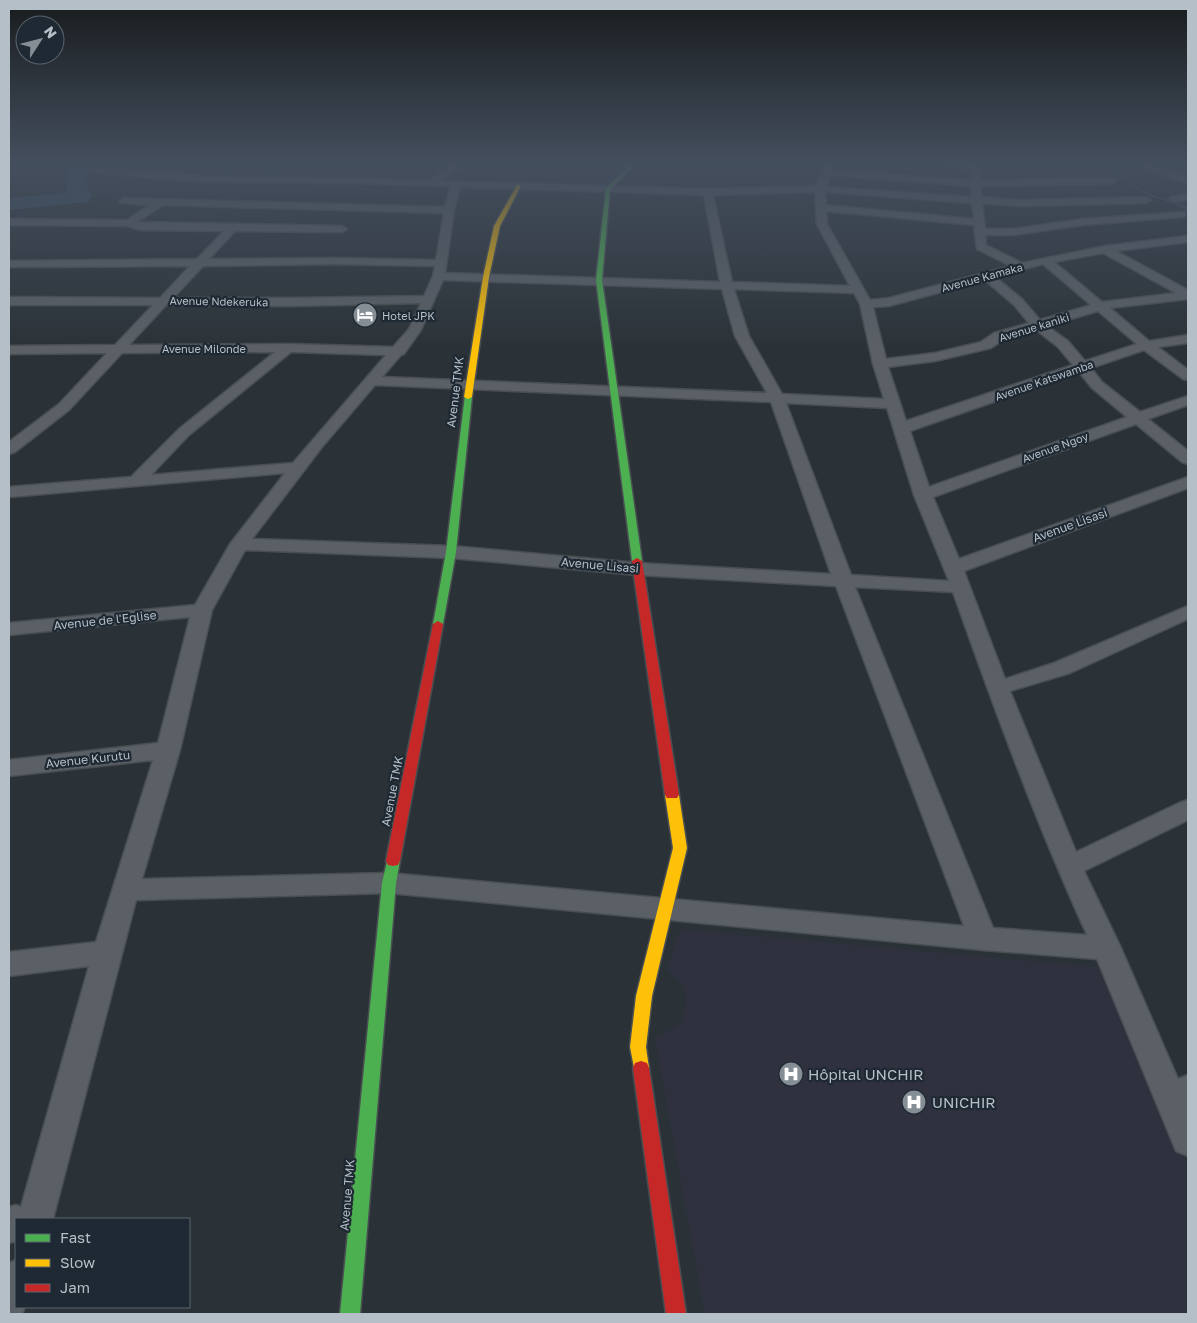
<svg xmlns="http://www.w3.org/2000/svg" width="1197" height="1323" font-family="'Golos Text',sans-serif">
<style>
.medical{fill:#30313e}
.lines{fill:none;stroke-linecap:round;stroke-linejoin:round}
.stream{fill:#394e60;fill-rule:evenodd}
.river{fill:#394e60;fill-rule:evenodd}
.street-casing{stroke:#484e52;stroke-width:3}
.fast-casing{stroke:#484e52;stroke-width:3}
.slow-casing{stroke:#484e52;stroke-width:3}
.jam-casing{stroke:#484e52;stroke-width:3}
.street{fill:#5b6066;fill-rule:evenodd}
.fast{fill:#4caf50;fill-rule:evenodd}
.slow{fill:#ffc107;fill-rule:evenodd}
.jam{fill:#c62828;fill-rule:evenodd}
.labels{text-anchor:middle;dominant-baseline:central;stroke-width:4.5;stroke-linejoin:round;paint-order:stroke}
.far-street-label{font-size:11px;fill:#b5bfc8;stroke:#1e2933}
.far-poi-label{font-size:11px;fill:#b5bfc8;stroke:#1e2933;text-anchor:start}
.street-label{font-size:12px;fill:#b5bfc8;stroke:#1e2933}
.near-poi-label{font-size:15px;fill:#b5bfc8;stroke:#1e2933;text-anchor:start}
</style>
<rect width="100%" height="100%" fill="#2b3237"/>
<path class="medical" d="M680,929L1105,968L1188,1165V1314H705L655,1039L684,1020L686,989L667,969Z"/>
<g class="lines">
<path class="stream" d="M1112,164H1116C1121,179 1141,190 1155,196C1167,200 1178,201 1188,208V211L1175,204L1150,196L1137,189L1118,174Z"/>
<path class="river" d="M75,164H97L87,173V189L93,195L88,202L9,210V198L67,193V171Z"/>
<defs>
<g id="street">
<path d="M453,164H463L441,181L708,189L816,186L822,174L821,172L826,164H834L832,170L971,180L970,168L943,167L939,164H978L980,180L1111,178L1116,181L1111,184L980,186L982,197L1019,200L1146,197L1151,200L1146,203L1019,206L982,203L985,229H1012L1083,219L1185,212V216L1181,217L1083,225L1012,235H985L986,245L1022,263L1105,246L1188,236V242L1116,251L1188,290V299L1110,308L1149,341L1188,335V343L1158,347L1188,370V380L1183,379L1144,350L1091,368L1102,382L1140,412L1188,396V405L1148,419L1188,451V464L1182,462L1136,424L933,497L959,559L1188,477V488L964,571L1005,679L1054,663L1188,606V619L1070,673L1010,691L1076,852L1179,803L1188,800V820L1084,871L1121,948L1178,1079L1188,1075V1156L1176,1151L1097,959L983,950L389,893L136,900L53,1219H16V1241L9,1243V1207L16,1205L21,1207L89,966L9,976V952L96,942L153,760L9,776V760L158,743L190,617L9,635V623L195,605L230,544L285,473L9,497V487L131,477L179,429L275,352L122,353L69,410L15,452L9,454V442L59,404L107,353L9,354V346L115,345L153,305H9V297L160,298L190,266L9,267V261L197,259L224,231L139,230L128,226L9,225V219L127,220L150,205L121,203L119,201L124,198L445,207L451,186L345,183L205,182L97,173L93,170L97,167L205,176L429,180ZM830,175L971,186L972,197L826,187ZM460,187L704,195L720,282L445,273L454,210ZM815,192L817,224L850,286L732,282L713,195ZM825,192L972,203L974,219L826,205ZM163,205L444,213L436,260L335,258L209,259L235,231L342,232L347,229L342,226L137,222ZM826,211L974,225L977,249L1011,266L889,298L870,300L827,224ZM1103,253L1176,293L1102,302L1054,262ZM335,264L435,266L433,276L424,296L290,298H173L203,266ZM1043,264L1091,305L1040,320L1022,299L995,277ZM443,280L722,289L735,336L767,393L382,377L401,355L404,354L421,330ZM985,280L1014,305L1029,323L994,333L981,342L935,353L886,359L873,307L889,306ZM734,289L854,293L860,304L873,364L884,399L782,394L749,336ZM421,303L409,329L393,347L288,344L129,345L166,305L290,306ZM1098,311L1137,344L1085,361L1068,341L1047,326ZM1035,329L1058,347L1073,365L906,421L888,367L935,361L991,348L1004,339ZM291,352L386,355L293,463L151,475L189,435ZM1079,372L1092,388L1127,417L929,487L910,431ZM375,385L771,402L831,574L638,563L451,546L252,539L322,447ZM786,403L887,408L914,495L949,581L851,575ZM245,550L451,558L638,575L836,586L964,926L389,873L142,879L180,750L212,610ZM855,587L953,592C994,708 1036,823 1087,935L993,928Z"/>
<path d="M1131,164H1144L1188,177V183Z"/>
<path d="M1188,194V200L1174,202L1169,199L1171,197Z"/>
<path d="M16,1260V1307H25L22,1314H9V1263Z"/>
</g>
<g id="fast">
<path d="M631,164H636L610,189L602,280L642,561L637,564L632,561L596,280L606,189Z"/>
<path d="M465,395L472,397L456,552L443,624L438,627L433,624L446,552Z"/>
<path d="M393,856L398,857L400,861L396,883L360,1314H340L382,883L388,857Z"/>
</g>
<g id="slow">
<path d="M517,185L521,186L500,226L489,277L472,397L468,399L464,397L483,277L494,226Z"/>
<path d="M672,790L677,792L679,795L687,848L652,996L646,1047L649,1068L647,1073L641,1075L635,1073L630,1047L636,996L673,848L665,795L667,792Z"/>
</g>
<g id="jam">
<path d="M637,558L642,561L679,795L677,798H667L665,795L632,561Z"/>
<path d="M438,621L443,624L400,861L398,865L393,866L388,865L386,861L433,624Z"/>
<path d="M641,1061L647,1063L649,1068L686,1314H666L633,1068L635,1063Z"/>
</g>
</defs>
<use href="#street" class="street-casing"/>
<use href="#fast" class="fast-casing"/>
<use href="#slow" class="slow-casing"/>
<use href="#jam" class="jam-casing"/>
<use href="#street" class="street"/>
<use href="#fast" class="fast"/>
<use href="#slow" class="slow"/>
<use href="#jam" class="jam"/>
</g>
<linearGradient id="sky" x2="0" y2="1"><stop stop-color="#181c1e"/><stop offset="0.47" stop-color="#444f5e"/><stop offset="1" stop-color="#444f5e" stop-opacity="0"/></linearGradient>
<rect width="1197" height="349" fill="url(#sky)"/>
<defs>
<symbol id="hotel-disc" viewBox="-11 -11 22 22"><circle r="9.5" fill="#858e95" stroke="#1e2933"/><path d="M-6-4.5h1.5V1H6V5H4.5V3h-9V5H-6ZM-4 0a1.8 1.8 0 1 1 3.6 0ZM.5 0V-2.5h3Q6-2.5 6 0Z" fill="#fff"/></symbol>
<symbol id="hospital-disc" viewBox="-11 -11 22 22"><circle r="9.5" fill="#858e95" stroke="#1e2933"/><path d="M-5-5h3v3.5h4V-5h3V5h-3V1.5h-4V5h-3Z" fill="#fff"/></symbol>
</defs>
<g fill-rule="evenodd">
<use href="#hotel-disc" x="351" y="301" width="28" height="28"/>
<use href="#hospital-disc" x="777" y="1060" width="28" height="28"/>
<use href="#hospital-disc" x="900" y="1088" width="28" height="28"/>
</g>
<g class="labels">
<g class="far-street-label">
<text transform="translate(982 277) rotate(-15)">Avenue Kamaka</text>
<text transform="translate(219 301) rotate(1)">Avenue Ndekeruka</text>
<text transform="translate(1034 327) rotate(-17)">Avenue kaniki</text>
<text x="204" y="348">Avenue Milonde</text>
<text transform="translate(1044 380) rotate(-19)">Avenue Katswamba</text>
<text transform="translate(1055 447) rotate(-20)">Avenue Ngoy</text>
</g>
<g class="far-poi-label">
<text x="382" y="315">Hotel JPK</text>
</g>
<g class="street-label">
<text transform="translate(455 392) rotate(-83)">Avenue TMK</text>
<text transform="translate(1070 525) rotate(-20)">Avenue Lisasi</text>
<text transform="translate(600 565) rotate(5)">Avenue Lisasi</text>
<text transform="translate(105 620) rotate(-6)">Avenue de l'Eglise</text>
<text transform="translate(88 759) rotate(-6)">Avenue Kurutu</text>
<text transform="translate(392 791) rotate(-79)">Avenue TMK</text>
<text transform="translate(347 1195) rotate(-85)">Avenue TMK</text>
</g>
<g class="near-poi-label">
<text x="808" y="1074">Hôpital UNCHIR</text>
<text x="932" y="1102">UNICHIR</text>
</g>
</g>
<rect width="1197" height="1323" fill="none" stroke="#b5bfc8" stroke-width="20"/>
<rect x="15" y="1218" width="175" height="90" fill="#1e2933" stroke="#5a656f"/>
<rect x="25" y="1234" width="25" height="8" fill="#4caf50" stroke="#5a656f"/>
<text x="60" y="1243" font-size="15" fill="#b5bfc8">Fast</text>
<rect x="25" y="1259" width="25" height="8" fill="#ffc107" stroke="#5a656f"/>
<text x="60" y="1268" font-size="15" fill="#b5bfc8">Slow</text>
<rect x="25" y="1284" width="25" height="8" fill="#c62828" stroke="#5a656f"/>
<text x="60" y="1293" font-size="15" fill="#b5bfc8">Jam</text>
<g transform="translate(40 40) rotate(54)"><circle r="24" fill="#1e2933" stroke="#5a656f"/>
<path d="M0-4L9 19L0 12L-9 19Z" fill="#858e95"/>
<text y="-8" font-size="14" font-weight="bold" text-anchor="middle" fill="#b5bfc8">N</text>
</g>
</svg>
